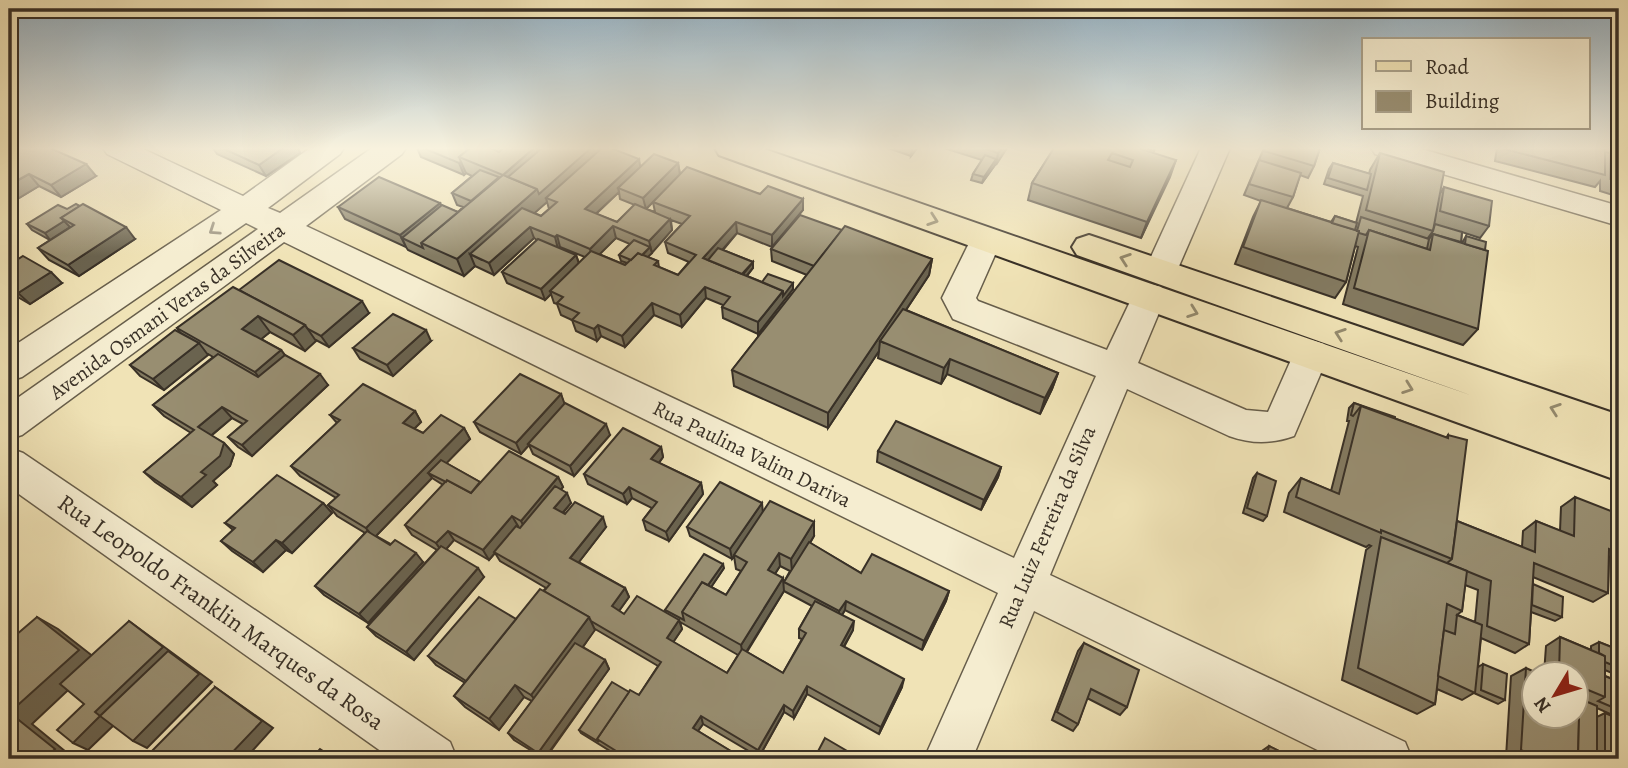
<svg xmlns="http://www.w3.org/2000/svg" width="1628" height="768" font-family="Alegreya,serif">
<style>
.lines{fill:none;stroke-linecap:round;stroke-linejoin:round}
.minor-casing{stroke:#675e4b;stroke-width:3}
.major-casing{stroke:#393127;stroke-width:4}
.minor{fill:#f5edd0;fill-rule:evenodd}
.major{fill:#f0e3b6;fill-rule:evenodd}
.wall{fill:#837a61;stroke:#393127;stroke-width:2;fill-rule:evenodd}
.shaded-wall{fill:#6a634f;stroke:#393127;stroke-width:2}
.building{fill:#988e71;stroke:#393127;stroke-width:2;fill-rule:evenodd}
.oneway{stroke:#948a6e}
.oneway2{stroke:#978f7c}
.labels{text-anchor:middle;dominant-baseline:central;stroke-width:5;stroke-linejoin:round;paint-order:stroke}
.street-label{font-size:21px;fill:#393127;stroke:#f5edd0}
.near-street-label{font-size:24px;fill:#393127;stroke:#f5edd0}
</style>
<rect width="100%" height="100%" fill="#f0e3b6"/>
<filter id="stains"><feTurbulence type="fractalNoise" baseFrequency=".00286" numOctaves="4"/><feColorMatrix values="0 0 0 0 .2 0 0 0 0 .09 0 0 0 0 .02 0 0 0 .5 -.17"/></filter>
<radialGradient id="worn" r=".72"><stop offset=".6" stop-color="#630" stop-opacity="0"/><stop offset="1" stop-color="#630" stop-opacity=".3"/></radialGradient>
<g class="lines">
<defs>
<g id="minor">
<path d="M103,148H141L243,196L310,148H344L340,154L268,208L280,213L372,148H406L402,154L306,226L1014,558L1096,376L953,319L942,298L975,231L986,228L997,231L1002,239L976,298L978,301L1107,350L1137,287L1149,284L1161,287L1166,296L1138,363L1246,410L1268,412L1298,344L1311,340L1324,344L1329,354L1294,436C1271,444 1252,444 1229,436L1127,389L1050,575L1405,742L1412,759H1336L1034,611L972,759H924L998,593L284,242L22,435L9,439V404L258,229L246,223L22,377L9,381V349L221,210L107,154Z"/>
<path d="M1201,148H1230L1173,280L1161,284L1149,280L1144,272Z"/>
<path d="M1371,148H1418L1619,206V226L1375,154Z"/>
<path d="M9,448L23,453L450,742L457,759H392L9,487Z"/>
</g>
<path id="major" d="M715,148H761L1473,396L1077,255L1072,247L1077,239L1089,235L1101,239L1619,415V481L719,155Z"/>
</defs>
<use href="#minor" class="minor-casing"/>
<use href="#major" class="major-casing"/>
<use href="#minor" class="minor"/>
<use href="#major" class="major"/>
</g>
<g class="wall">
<path d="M9,148L96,176L61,197L39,186L19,198L9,192Z"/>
<path d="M213,148H298L300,153L266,176L217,154Z"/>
<path d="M417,148H611L640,166L678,163L680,174L760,194L803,199V210L772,247L737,233L723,250L753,262V268L747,276L762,282L793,283V289L758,334L723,318L722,307L723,305L706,298L682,327L654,315L625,347L601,336L597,341L576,331L572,320L561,315L557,304L554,303L551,294L545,300L507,283L502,272L537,240L534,238L494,275L475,266L464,276L408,250L406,247L345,219L338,207L440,203L441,206L458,212L463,207L457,205L452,193L472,176L466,173L464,175L421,157ZM619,192L620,199L635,205L617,222L596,214ZM547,202L549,209L541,216L534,213ZM653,202L655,212L646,209ZM671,220L682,224L665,242L668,253L689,262L678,275L659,267L658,261L647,257L672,230ZM616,238L630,244L619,255L621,261L627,263L625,265L599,254ZM560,247L585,257L579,263L576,255L560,248Z"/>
<path d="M888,148H917L911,156Z"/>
<path d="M944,148H1007L982,183L971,180L973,174L982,160Z"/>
<path d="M1054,148L1176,160L1141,238L1028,200L1032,183Z"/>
<path d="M1144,148H1155L1154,151Z"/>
<path d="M1264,148H1320L1314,166L1308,178L1300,175L1293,197L1287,208L1331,222L1335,216L1356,223L1363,196L1324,184L1329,169L1333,163L1369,174L1370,170L1380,153L1441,192L1444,187L1489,226L1480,238L1462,232L1461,242L1462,243L1466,236L1478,329L1463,345L1343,304L1358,247L1355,246L1346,282L1335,298L1235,264L1253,217L1261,201L1244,195Z"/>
<path d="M1497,148H1619V197L1600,191V181L1595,187L1495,161Z"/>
<path d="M67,209L135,239L79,276L49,260L38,248L70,227L50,240L32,230L27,224Z"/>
<path d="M842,230L932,259L929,275L906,310L1058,373L1052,389L1040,414L947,374L941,384L878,358L879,351L828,428L734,386L732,370L807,275L772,261L771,249Z"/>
<path d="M9,265L62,283L30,304L9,292Z"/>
<path d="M239,290L369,313L329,347L316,340L305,351L270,332L261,339L281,350L285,355L328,385L252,456L238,447L228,437L243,424L232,418L211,436L224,443L234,454L230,466L213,481L217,485L192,507L155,482L144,472L191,433L164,416L153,405L213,357L208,354L164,390L140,376L130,365L181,334L177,328Z"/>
<path d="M431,341L393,376L360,359L353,348Z"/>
<path d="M561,394L564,404L610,435L574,476L533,454L529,445L521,454L480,432L474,422Z"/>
<path d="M1354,403L1446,438L1448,435L1457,521L1522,547L1523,531L1536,521L1560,531L1561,507L1575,497L1616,527L1619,525V648L1613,645L1612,555L1609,557L1608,593L1593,602L1533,577V584L1562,617L1555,621L1531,612L1529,644L1515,653L1481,638L1478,667L1483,664L1505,700L1498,704L1474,693L1462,700L1437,689L1435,704L1417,714L1342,680L1366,550L1371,546L1369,545L1366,547L1284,512L1289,493L1301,478L1331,491L1349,421H1347L1349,408ZM1465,585L1478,590L1475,622L1457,615L1462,611Z"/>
<path d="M415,411L421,422L414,429L423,433L464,428L470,439L446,463L480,482L558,477L563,487L561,489L571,503L563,513L606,527L579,562L625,588L629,597L619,611L624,614L666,613L665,610L724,568L711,587L726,595L741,571L736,569L734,556L732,559L690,536L687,527L763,512L814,536L810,543L861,573L949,591L946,601L922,650L845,610L842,615L853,630L844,647L902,687L879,734L807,694L794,718L784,712L759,757L703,724L698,731L734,753L735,759H623L581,733L579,730L629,692L639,695L658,666L595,629L583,647L605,660L609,669L545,759L514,740L508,733L532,701L524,697L499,730L465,707L454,696L465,683L436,665L428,656L516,619L546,588L500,561L495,553L489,560L454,540L446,549L484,577L414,660L376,636L367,627L437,550L412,535L405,525L443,485L432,478L376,536L423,562L368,623L324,595L315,586L365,533L337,516L328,505L336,498L300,476L291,466L337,423L330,415ZM780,566L790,571L784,582L775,574ZM784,591L812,606L799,629V638L802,639L783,673L747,652ZM680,622L738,655L727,673L673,642L682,629Z"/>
<path d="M661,447L663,457L659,463L701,483L703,494L669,541L646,530L643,520L652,508L632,498L627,504L588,484L584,474Z"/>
<path d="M878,451L1001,467L998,477L981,510L877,462Z"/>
<path d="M1257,473L1267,516L1263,521L1243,513L1253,478Z"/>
<path d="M323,503L332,513L292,553L286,550L263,572L232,551L221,541L233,530L225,523Z"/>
<path d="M1560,637L1591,650V646L1599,642L1619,650V676L1605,670V676L1619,682V718L1597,708V717L1605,713L1619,759H1511L1506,757L1511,676L1526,668L1534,716H1576V674H1544L1546,646Z"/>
<path d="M1084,643L1127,707L1120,715L1087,698L1078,724L1073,731L1052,720L1078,651Z"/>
<path d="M1269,746L1295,759H1258L1259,753Z"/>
</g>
<g class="shaded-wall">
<path d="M283,148H298L300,153L266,176L259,165Z"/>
<path d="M534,148H559L504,180L503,175Z"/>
<path d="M591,148H607L546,198L547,202L482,260L470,254L475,266L464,276L457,259L537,189Z"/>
<path d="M912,148H917L911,156Z"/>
<path d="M1002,148H1007L996,165L998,153Z"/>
<path d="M639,159L641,171L618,188L619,192L588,221L585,209Z"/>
<path d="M996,159L995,165L982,183L984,177Z"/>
<path d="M1176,160L1170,177L1141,238L1147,222Z"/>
<path d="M461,162L466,173L464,175L459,163Z"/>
<path d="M678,163L680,175L646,209L643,198Z"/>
<path d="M86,164L96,176L61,197L51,185Z"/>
<path d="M29,174L39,186L19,198L9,185Z"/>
<path d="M803,199V210L772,247V235Z"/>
<path d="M440,203L445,214L402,238L406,247L400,235Z"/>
<path d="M670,219L672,230L652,253L649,241Z"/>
<path d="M64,221L70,227L50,240L45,233Z"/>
<path d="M736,222L737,233L709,265L703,258Z"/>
<path d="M613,226L616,238L593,261L590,249Z"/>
<path d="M126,227L135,239L79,276L68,265Z"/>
<path d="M530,227L534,238L494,275L489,263Z"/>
<path d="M557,235L560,247L558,249L555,237Z"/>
<path d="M650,247L652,253L637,268L636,262Z"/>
<path d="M576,255L580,267L550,291L551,294L545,300L541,289Z"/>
<path d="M932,259L929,275L884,343L880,341L879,351L828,428V413Z"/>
<path d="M753,262V268L740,284V278Z"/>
<path d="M51,272L62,283L30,304L18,293Z"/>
<path d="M793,283V289L758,334V322L783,291Z"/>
<path d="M705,287L706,298L682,327L680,315Z"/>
<path d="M362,301L369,313L329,347L321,336Z"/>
<path d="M652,303L654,315L625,347L622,336Z"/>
<path d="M258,316L270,332L254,345L242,329Z"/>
<path d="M9,317L15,322L9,326Z"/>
<path d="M305,325L316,341L305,351L293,335Z"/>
<path d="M598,325L601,336L597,341L594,329Z"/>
<path d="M426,330L431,341L393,376L387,365Z"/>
<path d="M199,343L208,355L164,390L153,379Z"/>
<path d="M281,350L293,366L267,388L255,372Z"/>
<path d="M950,359L947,374L941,384L944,368Z"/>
<path d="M1058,373L1052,389L1040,414L1045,398Z"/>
<path d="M320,374L328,385L252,456L242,445Z"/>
<path d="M561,394L565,405L528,444L529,445L521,454L516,443Z"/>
<path d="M222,407L232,418L208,438L198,427Z"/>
<path d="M415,411L421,422L410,433L403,423Z"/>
<path d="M606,424L610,435L574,476L570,466Z"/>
<path d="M464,428L470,439L434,476L428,473L432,478L374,538L366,528Z"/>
<path d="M224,443L234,454L230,466L213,481L217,485L192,507L181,497Z"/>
<path d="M661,447L663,457L654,469L651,459Z"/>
<path d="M1001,467L998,477L981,510L984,500Z"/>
<path d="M558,477L563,487L526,531L521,521Z"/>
<path d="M701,483L703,494L669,541L666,532Z"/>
<path d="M629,487L632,498L627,504L623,494Z"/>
<path d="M567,493L571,503L558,518L554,508Z"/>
<path d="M323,503L332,513L292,553L282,543Z"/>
<path d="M762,503L763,513L732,559L730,549Z"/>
<path d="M512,516L518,526L489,560L483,550Z"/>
<path d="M603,517L606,527L575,567L570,558Z"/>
<path d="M814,522V536L792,572L791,559Z"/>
<path d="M448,531L454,540L443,553L436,543Z"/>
<path d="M276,540L286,550L263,572L253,562Z"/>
<path d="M416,553L423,562L368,623L359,614Z"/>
<path d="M779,553L780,566L769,583L768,570Z"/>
<path d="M723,564L724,568L691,617L687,615Z"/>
<path d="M478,568L484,577L414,660L406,652Z"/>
<path d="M783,578L784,591L743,657L741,645Z"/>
<path d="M625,588L629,597L616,615L612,606Z"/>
<path d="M949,591L946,601L922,650L924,641Z"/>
<path d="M846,601L845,610L839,620V611Z"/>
<path d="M37,617L58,629L99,661L32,724L71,756L68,759H45L9,746V713Z"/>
<path d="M589,617L595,630L540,706L531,695Z"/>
<path d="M679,620L682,629L670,647L667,638Z"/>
<path d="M129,621L212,682L147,748L133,741L115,724L88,750L73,743L95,712Z"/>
<path d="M854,621L853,630L840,653L841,645Z"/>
<path d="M605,660L609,669L544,759L538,753Z"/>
<path d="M904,679L902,687L879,734L881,727Z"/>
<path d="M515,685L524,697L499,730L489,719Z"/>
<path d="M807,686V694L794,718L793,711Z"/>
<path d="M215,687L273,728L245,759H226Z"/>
<path d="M784,705V712L759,757L758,750Z"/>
<path d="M701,716L703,724L695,735L693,728Z"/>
</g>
<g class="building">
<path d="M9,148H50L86,164L51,185L29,174L9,185Z"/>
<path d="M222,148H283L259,165Z"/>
<path d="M423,148H470L459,157L461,162L459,163Z"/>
<path d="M470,148H491L499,152L503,148H534L503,175L537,189L457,259L421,243L503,175L459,157Z"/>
<path d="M542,148H591L539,194L537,189L508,177Z"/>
<path d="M602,148H611L639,159L585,209L617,222L635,204L670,219L649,241L613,226L590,249L557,235L555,237L530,227L489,263L470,254L522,208L541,216L557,202L546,198Z"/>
<path d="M983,148H1002L998,153Z"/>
<path d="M1054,148H1138L1176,160L1147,222L1032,183ZM1112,153L1133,160L1130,167L1108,160Z"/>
<path d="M1265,148H1320L1314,166L1264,151Z"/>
<path d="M1504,148H1605V175L1504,149Z"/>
<path d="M1605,148H1619V155L1605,152Z"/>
<path d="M1610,152L1619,155V182L1610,179Z"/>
<path d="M1380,153L1444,172L1433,231L1366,210Z"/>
<path d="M654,154L678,163L643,198L618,188Z"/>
<path d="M985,155L996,159L984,177L973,174Z"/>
<path d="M1259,160L1301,173L1293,197L1249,184Z"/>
<path d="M1333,163L1371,174L1367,190L1328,178Z"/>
<path d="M687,167L760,194L768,186L803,199L772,235L736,222L703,258L783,291L758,322L722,307L730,297L705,287L680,315L652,303L622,336L598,325L594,329L572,320L579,313L557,303L563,297L550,291L591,251L625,265L638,253L658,261L654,265L678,275L696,255L665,242L690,216L653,202Z"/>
<path d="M480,170L499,177L471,201L452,193Z"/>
<path d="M379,177L440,203L400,235L338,207Z"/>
<path d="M1444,187L1492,201L1489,226L1440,211Z"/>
<path d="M1261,200L1359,231L1346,282L1243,247Z"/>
<path d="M76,204L80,206L61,218L64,221L45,233L27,224L58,205L67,209Z"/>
<path d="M83,204L126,227L68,265L38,248L74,225L61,218Z"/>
<path d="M442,205L458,212L421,243L423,248L402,238Z"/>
<path d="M800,215L842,230L814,266L771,249Z"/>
<path d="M1335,216L1357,223L1355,230L1332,223Z"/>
<path d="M1361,217L1429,239L1427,249L1369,230L1366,235L1359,233V231H1357Z"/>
<path d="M1435,224L1462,232L1461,242L1433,234L1429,239L1428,238L1433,231Z"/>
<path d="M845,226L932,259L828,413L732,370Z"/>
<path d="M1369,230L1430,250L1433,234L1488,251L1478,329L1354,288Z"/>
<path d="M1466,236L1486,242L1485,250L1465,244Z"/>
<path d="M538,239L576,255L541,289L502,272Z"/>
<path d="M634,240L650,247L642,255L638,253L631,260L619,255Z"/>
<path d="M718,248L753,262L742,274L708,260Z"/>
<path d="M23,256L51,272L18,293L9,287V265Z"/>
<path d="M279,260L362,301L321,336L308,329L305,325L239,290Z"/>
<path d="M768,274L793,283L783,296V291L762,282Z"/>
<path d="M233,287L305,325L293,335L258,316L242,329L281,350L255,372L177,328Z"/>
<path d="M903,309L1058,373L1045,398L950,359L944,368L880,341Z"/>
<path d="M393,314L426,330L387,365L353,348Z"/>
<path d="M175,330L199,343L153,379L130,365Z"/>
<path d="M218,354L258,377L285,355L320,374L242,445L228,437L247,421L222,407L198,427L224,443L220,456L201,472L206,475L181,497L144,472L194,430L153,405Z"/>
<path d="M520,374L561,394L516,443L474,422Z"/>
<path d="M363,384L415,411L403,423L423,433L441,415L464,428L366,528L328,505L339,495L291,466L340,420L330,415Z"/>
<path d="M565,403L606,424L570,466L528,444Z"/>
<path d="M1354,403L1395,417V419L1361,406L1353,416L1351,415Z"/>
<path d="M1361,406L1448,438V435L1467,440L1452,559L1381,530V533L1296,497L1301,478L1339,494Z"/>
<path d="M896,421L1001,467L984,500L878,451Z"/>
<path d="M623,428L661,447L651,459L701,483L666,532L643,520L657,502L629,487L623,494L584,474Z"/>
<path d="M509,451L558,477L521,521L512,516L483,550L448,531L436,543L405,525L447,480L471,493Z"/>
<path d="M441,460L480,482L471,493L447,480L446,482L428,473Z"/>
<path d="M1257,473L1276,481L1267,516L1247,508Z"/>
<path d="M277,475L323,503L282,543L276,540L253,562L221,541L235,528L225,523Z"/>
<path d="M720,482L762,503L730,549L687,527Z"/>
<path d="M555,486L567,493L554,508L565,514L575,502L603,517L570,558L625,588L612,606L624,614L637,596L679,620L667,638L727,673L742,649L783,673L806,633L799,629L815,601L854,621L841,645L904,679L881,727L807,686L793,711L784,705L758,750L701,716L693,728L734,753L730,759H629L597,739L630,690L639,695L661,662L591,621L589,617L544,591L550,584L494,552L516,526L520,528Z"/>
<path d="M1575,497L1616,513V552L1609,549L1608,593L1534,563L1529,644L1487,626L1491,581L1447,563L1452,559L1457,521L1535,552L1536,521L1574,536Z"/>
<path d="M770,501L814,522L791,559L779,553L768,570L783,578L741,645L682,612L702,582L726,595L747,562L734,555Z"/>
<path d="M367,531L390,545L395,540L416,553L359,614L315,586Z"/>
<path d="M1381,537L1467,571L1462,611L1447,604L1435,704L1358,668Z"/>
<path d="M809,542L861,573L872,554L949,591L924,641L846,601L839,611L784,582Z"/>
<path d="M441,546L478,568L406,652L367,627Z"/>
<path d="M704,554L723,564L708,585L702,582L682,612L684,620L665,610Z"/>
<path d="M1533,584L1563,597L1562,617L1532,605Z"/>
<path d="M540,589L589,617L531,695L515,685L489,719L454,696Z"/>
<path d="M479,597L516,619L466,681L428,656Z"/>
<path d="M1457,615L1482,625L1475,693L1438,676L1444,630L1455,634Z"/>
<path d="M37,617L79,650L9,713V641Z"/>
<path d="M129,621L163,647L95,712L100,716L73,743L57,730L84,704L60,684Z"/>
<path d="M1560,637L1605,656V697L1576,685V674H1559Z"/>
<path d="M1599,642L1619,650V668L1605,662V656L1599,653Z"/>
<path d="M575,643L605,660L538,753L508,733Z"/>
<path d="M1084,643L1139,670L1127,707L1091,689L1078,724L1057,712Z"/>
<path d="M168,651L199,674L133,741L100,716Z"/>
<path d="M1483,664L1507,674L1505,700L1481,690Z"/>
<path d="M1526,668L1539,674H1534V716H1571L1579,719L1578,759H1540L1521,750Z"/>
<path d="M1605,676L1619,682V710L1598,701L1605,697Z"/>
<path d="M612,682L629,692L597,739L599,742L579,730Z"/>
<path d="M215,687L262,721L226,759H144Z"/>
<path d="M1576,697L1597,706V759H1578L1579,719L1572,716H1576Z"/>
<path d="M1605,713L1619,719V759H1605Z"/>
<path d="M15,717L55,749L45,759H9V723Z"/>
<path d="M825,738L859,758L858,759H814Z"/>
<path d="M1269,746L1295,759H1266Z"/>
<path d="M320,749L335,759H311Z"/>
</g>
<defs><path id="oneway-chevron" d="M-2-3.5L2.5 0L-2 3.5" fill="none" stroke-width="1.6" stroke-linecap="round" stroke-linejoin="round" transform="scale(1.75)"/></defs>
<g class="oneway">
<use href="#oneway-chevron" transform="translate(933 220) rotate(19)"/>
<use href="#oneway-chevron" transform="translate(1125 259) rotate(-161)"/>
<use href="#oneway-chevron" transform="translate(1193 312) rotate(20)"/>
<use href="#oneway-chevron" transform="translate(1340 334) rotate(-161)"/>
<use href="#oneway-chevron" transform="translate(1408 388) rotate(20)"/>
<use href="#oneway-chevron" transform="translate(1555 409) rotate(-161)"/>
</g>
<use class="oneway2" href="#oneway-chevron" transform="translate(214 230) rotate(146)"/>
<linearGradient id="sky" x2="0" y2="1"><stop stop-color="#92aec0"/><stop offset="0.58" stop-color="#f8f2de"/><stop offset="1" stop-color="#f8f2de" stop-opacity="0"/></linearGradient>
<rect width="1628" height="256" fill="url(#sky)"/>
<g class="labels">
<g class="street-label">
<text transform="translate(167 311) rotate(-36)">Avenida Osmani Veras da Silveira</text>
<text transform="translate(752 454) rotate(26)">Rua Paulina Valim Dariva</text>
<text transform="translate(1047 527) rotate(-67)">Rua Luiz Ferreira da Silva</text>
</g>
<g class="near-street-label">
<text transform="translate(221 612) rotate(35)">Rua Leopoldo Franklin Marques da Rosa</text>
</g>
</g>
<rect width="1628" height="768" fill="none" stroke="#f0e3b6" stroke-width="35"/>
<rect x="10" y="10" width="1607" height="747" fill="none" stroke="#393127" stroke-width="3.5"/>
<rect x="18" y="18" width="1593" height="733" fill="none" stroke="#393127" stroke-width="2"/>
<rect x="1362" y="38" width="228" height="91" fill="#f5edd0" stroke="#aaa28c" stroke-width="2"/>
<rect x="1376" y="61" width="35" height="10" fill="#f0e3b6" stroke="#aaa28c" stroke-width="2"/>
<text x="1425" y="74" font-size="21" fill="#393127">Road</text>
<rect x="1376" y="91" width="35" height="21" fill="#988e71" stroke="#aaa28c" stroke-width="2"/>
<text x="1425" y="108" font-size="21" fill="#393127">Building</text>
<g transform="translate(1555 695) rotate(232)"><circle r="33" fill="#f5edd0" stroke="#aaa28c" stroke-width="2"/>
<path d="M0-5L12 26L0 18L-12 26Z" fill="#8f2418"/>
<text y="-10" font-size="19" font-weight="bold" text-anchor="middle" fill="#393127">N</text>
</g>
<rect width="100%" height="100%" filter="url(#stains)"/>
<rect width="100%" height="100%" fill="url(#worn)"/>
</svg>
